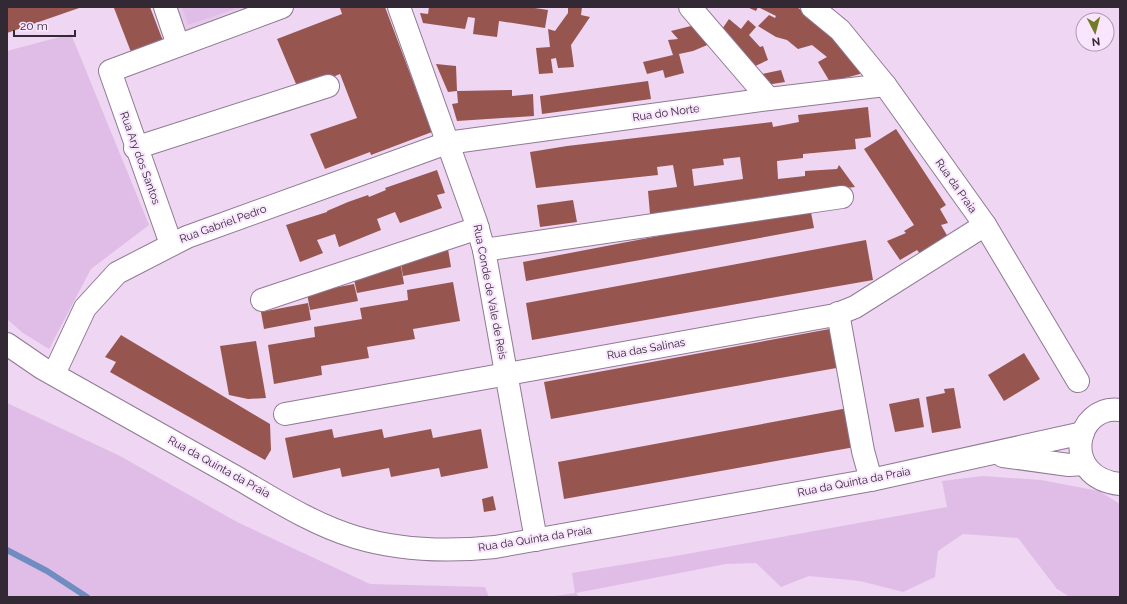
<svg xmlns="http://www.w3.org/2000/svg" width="1127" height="604" font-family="Raleway,sans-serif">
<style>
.built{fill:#e6c8eb}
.green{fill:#e0bde6}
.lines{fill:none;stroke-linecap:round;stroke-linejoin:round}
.stream{stroke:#708dc2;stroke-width:6}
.building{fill:#96564f;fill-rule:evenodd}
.minor-casing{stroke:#907994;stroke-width:24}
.minor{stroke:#fff;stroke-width:22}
.labels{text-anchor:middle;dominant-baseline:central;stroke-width:4;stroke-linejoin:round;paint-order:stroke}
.street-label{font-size:11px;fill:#322934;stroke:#f9e5fd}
</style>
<rect width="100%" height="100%" fill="#efd6f3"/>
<path class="built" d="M174,7H244L182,31Z"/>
<g class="green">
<path d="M182,7H233L234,9L188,25Z"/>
<path d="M71,34L149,225L91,269L49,349L23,333L7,319V51Z"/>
<path d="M7,403L120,456L237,522L370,584L485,587L489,597H7Z"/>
<path d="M983,476L1041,480L1099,491L1120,504V597H1070L1057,589L1018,538L963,534L938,551L935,577L903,592L860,581L809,576L781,587L756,563L726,564L576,593L579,597H549L575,593L572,573L681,555L947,507L942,481Z"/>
</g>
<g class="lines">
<path class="stream" d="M7,550L47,571L87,597"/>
</g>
<g class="building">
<path d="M7,7H82L7,33Z"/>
<path d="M150,7L163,41L131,52L114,8Z"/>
<path d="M341,7H385L432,132L371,155L370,152L325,169L310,134L357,118L340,74L299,91L277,39L342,14L340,8Z"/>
<path d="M429,7H528L548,10L545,28L499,21L497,37L473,34L475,18L468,17L465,29L423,23L420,13L428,14Z"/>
<path d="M568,7H582L581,15L590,17L571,45L574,67L558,68L556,58L551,59L553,73L539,74L536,48L550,47L548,29L555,31L568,13Z"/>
<path d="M747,7H797L827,29L862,69L860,74L830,82L818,62L827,57L812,45L798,49L787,40L776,37L758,26L769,15L775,18L776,16L758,7L756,11Z"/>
<path d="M729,19L741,29L748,20L756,27L749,35L760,47L763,46L768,60L751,68L720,32Z"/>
<path d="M695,25L712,43L693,51L679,54L684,73L665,78L663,70L647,74L643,62L673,55L668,40L678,39L671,31Z"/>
<path d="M436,64L456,66L457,91L512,90V96L533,94L534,116L457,121L452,104L458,103L457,91L448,92Z"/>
<path d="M781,70L785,82L766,85L757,75Z"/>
<path d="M648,81L651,99L542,114L540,96Z"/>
<path d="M868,107L871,137L855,139L856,149L803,154V158L777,161L778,179L805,176V171L837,169L839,165L855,187L764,197L650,214L648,191L677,187L673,165L657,167L658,175L536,188L530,152L567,146L772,122L773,127L799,122L798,115ZM740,157L743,179L694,186L692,169L724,165L723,159Z"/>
<path d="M896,129L946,205L940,209L948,223L941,225L948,237L921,255L917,250L900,260L887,241L906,233L904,231L914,225L864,149Z"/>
<path d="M437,170L445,193L437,195L442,208L400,223L395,212L377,219L381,230L339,247L335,234L317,240L323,253L300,262L286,225L327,212V211L348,202L368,195L369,197L386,190L385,188Z"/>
<path d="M573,200L577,222L540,227L537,205Z"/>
<path d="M810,207L814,228L526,281L523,262Z"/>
<path d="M866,240L873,280L532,340L526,303Z"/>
<path d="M448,249L451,267L403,276L400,258Z"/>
<path d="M401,266L404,284L357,293L353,275Z"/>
<path d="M453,282L460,321L413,329L415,339L367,347L369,358L321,366L322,375L274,384L268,345L315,337L314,327L362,319L360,308L408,300L407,290Z"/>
<path d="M354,284L358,301L310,310L307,293Z"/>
<path d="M308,303L311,320L264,329L261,312Z"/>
<path d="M835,328L842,367L551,419L544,382Z"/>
<path d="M121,335L270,424L271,450L265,460L110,372L116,362L105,357Z"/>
<path d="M256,341L266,398L248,399L229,395L220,346Z"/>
<path d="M1024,353L1040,379L1004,401L988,375Z"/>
<path d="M954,388L961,428L932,433L926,397L945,393L944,389Z"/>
<path d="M919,398L924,427L895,432L889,404Z"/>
<path d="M848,408L855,447L564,499L558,462Z"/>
<path d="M332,429L334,438L382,429L384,438L431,429L433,438L481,429L488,468L441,477L439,468L391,477L389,468L342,477L340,468L293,478L285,438Z"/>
<path d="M493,496L496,510L484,512L482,499Z"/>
</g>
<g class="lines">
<defs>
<g id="minor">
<path d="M165,7L178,45"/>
<path d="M399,7L476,222L484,250L536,540"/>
<path d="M690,7L769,99"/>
<path d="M812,7L840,30L885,85L985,225L1078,381"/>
<path d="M135,148L328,86"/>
<path d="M171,244L110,71L282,7"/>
<path d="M484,250L842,197"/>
<path d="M262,300L478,228"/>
<path d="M838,313L863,451L871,480"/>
<path d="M7,344L42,368C106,404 170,440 234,476C272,498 312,524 355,537C401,551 447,552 495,547L871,480L1083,433"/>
<path d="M54,374L85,308L117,273L187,237L447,143L769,99L885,85"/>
<path d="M1120,410C1075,404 1060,478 1120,484"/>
<path d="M285,414L835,315L855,307L985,225"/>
<path d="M1003,456L1069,465L1084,464"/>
</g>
</defs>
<use href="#minor" class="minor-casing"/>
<use href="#minor" class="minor"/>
</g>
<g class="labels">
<g class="street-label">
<text transform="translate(666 113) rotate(-8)">Rua do Norte</text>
<text transform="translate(140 158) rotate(70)">Rua Ary dos Santos</text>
<text transform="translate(956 186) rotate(55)">Rua da Praia</text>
<text transform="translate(223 224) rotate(-20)">Rua Gabriel Pedro</text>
<text transform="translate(490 292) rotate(79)">Rua Conde de Vale de Reis</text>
<text transform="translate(646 349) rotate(-10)">Rua das Salinas</text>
<text transform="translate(219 467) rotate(29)">Rua da Quinta da Praia</text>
<text transform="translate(854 482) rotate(-11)">Rua da Quinta da Praia</text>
<text transform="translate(535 539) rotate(-9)">Rua da Quinta da Praia</text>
</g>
</g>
<rect width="1127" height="604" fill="none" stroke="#322934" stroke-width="16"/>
<g transform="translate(1095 32) rotate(174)"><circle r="19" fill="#f9e5fd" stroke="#a99aad"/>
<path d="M0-3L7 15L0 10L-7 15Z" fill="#747b26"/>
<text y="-6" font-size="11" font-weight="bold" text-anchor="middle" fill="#322934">N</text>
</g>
<path d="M14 30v6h61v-6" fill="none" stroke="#322934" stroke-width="2"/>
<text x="20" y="30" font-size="12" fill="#322934" stroke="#f9e5fd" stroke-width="3" paint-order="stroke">20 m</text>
</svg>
